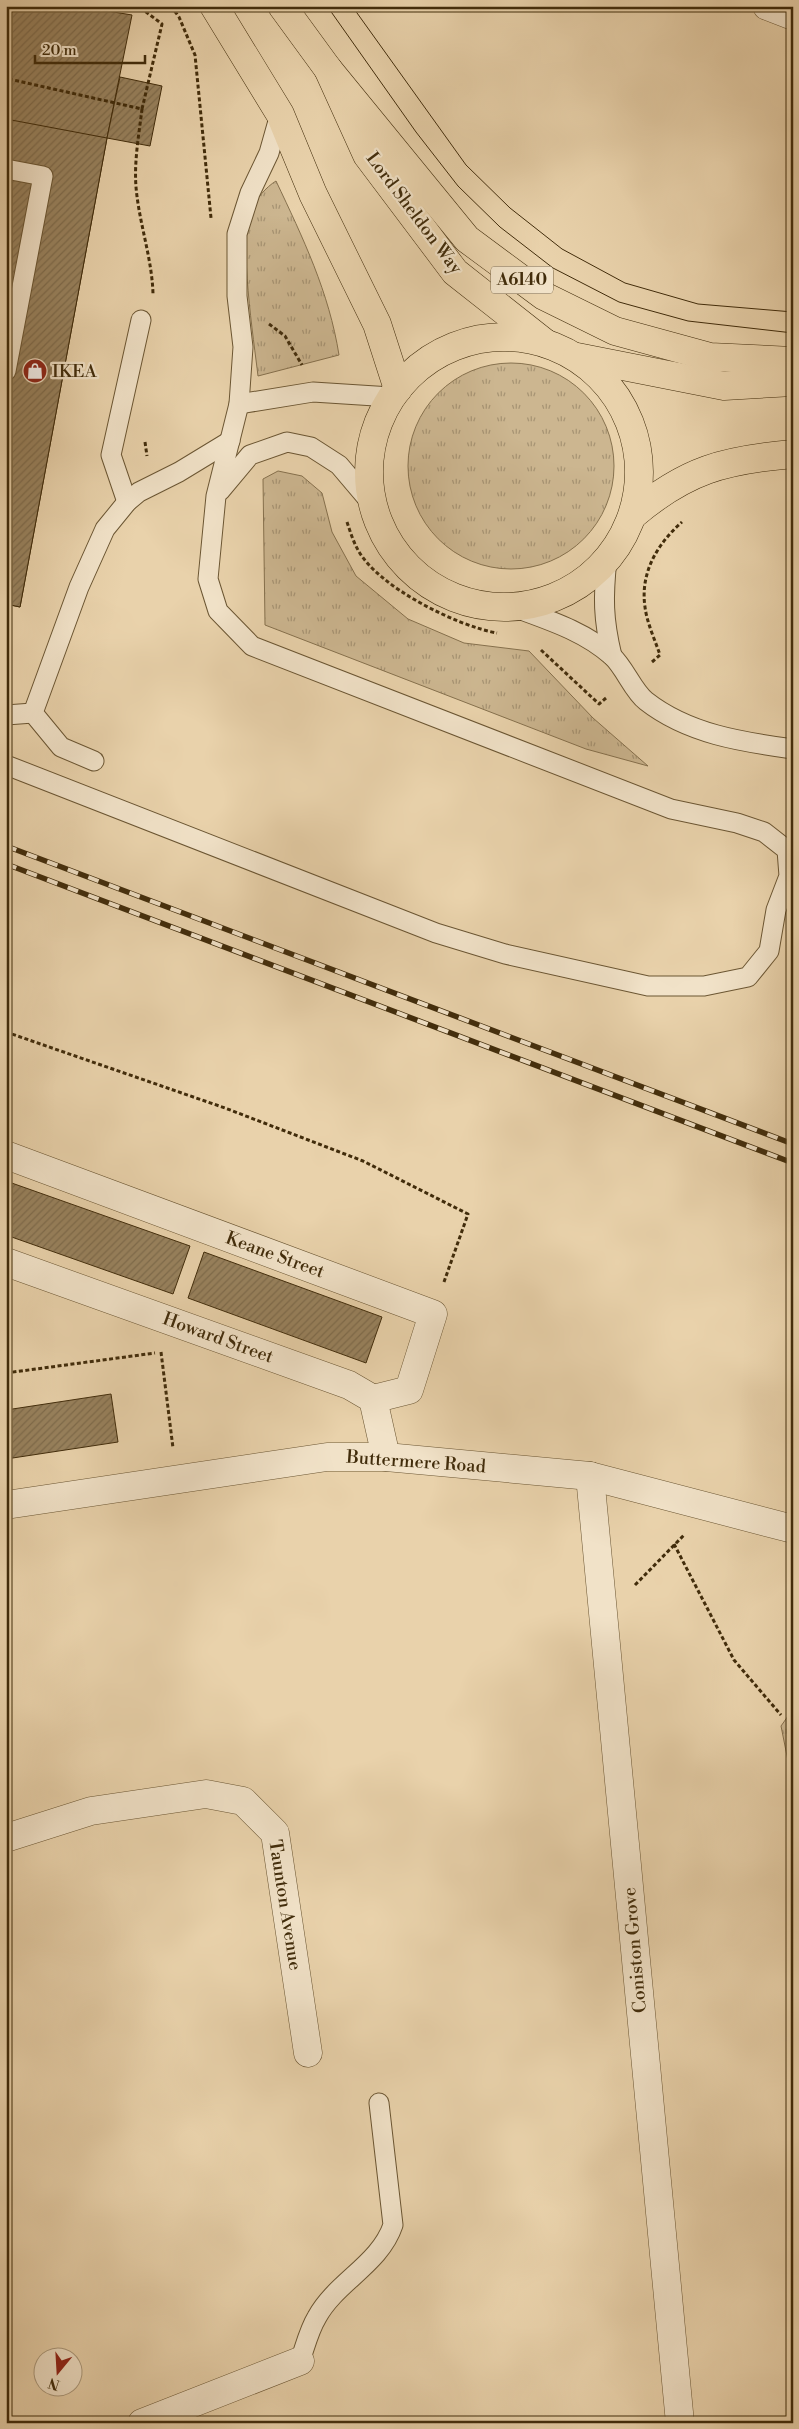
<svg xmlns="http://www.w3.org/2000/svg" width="799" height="2429" font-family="'Libre Bodoni',serif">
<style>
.grass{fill:url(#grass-tufts);stroke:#86714e}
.building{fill:url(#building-hatch);stroke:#412c0b}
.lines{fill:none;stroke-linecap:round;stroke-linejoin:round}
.lane-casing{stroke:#6b5633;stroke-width:21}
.street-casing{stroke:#6b5633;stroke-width:29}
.highway-casing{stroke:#412c0b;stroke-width:29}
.path{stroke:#412c0b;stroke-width:3;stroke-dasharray:4 2.5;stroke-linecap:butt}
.lane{stroke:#f1e2c8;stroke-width:19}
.street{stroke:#f1e2c8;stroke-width:28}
.highway{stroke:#e9d2ab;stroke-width:28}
.tram{stroke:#412c0b;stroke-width:1}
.rail-casing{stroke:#412c0b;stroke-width:5.5}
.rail{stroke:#f1e2c8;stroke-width:4;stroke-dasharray:11;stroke-linecap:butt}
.labels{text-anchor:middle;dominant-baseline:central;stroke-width:4.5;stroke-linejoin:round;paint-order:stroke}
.shield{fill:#f1e2c8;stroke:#766344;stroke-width:1}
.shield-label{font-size:16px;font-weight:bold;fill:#412c0b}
.street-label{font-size:18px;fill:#412c0b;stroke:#f1e2c8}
.poi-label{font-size:18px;fill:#412c0b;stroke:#f1e2c8;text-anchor:start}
</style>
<defs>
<pattern id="grass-tufts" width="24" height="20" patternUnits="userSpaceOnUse" patternTransform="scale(1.25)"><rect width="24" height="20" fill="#ccb690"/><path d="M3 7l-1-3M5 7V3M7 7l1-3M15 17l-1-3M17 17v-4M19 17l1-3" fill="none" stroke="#a79474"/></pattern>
<pattern id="building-hatch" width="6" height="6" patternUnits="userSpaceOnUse" patternTransform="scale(1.25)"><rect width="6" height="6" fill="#98825e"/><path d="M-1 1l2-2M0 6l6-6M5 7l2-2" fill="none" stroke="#7e6b4c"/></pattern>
</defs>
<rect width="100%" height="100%" fill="#e9d2ab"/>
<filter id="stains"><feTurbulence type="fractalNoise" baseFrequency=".004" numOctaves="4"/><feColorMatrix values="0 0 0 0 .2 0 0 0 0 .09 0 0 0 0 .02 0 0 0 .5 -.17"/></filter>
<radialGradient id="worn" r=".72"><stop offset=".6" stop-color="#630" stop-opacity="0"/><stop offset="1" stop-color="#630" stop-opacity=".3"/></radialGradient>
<g class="grass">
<path d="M276,181C303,238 329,292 339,355L258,376C254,341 238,239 251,210C256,199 266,187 276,181Z"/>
<circle cx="511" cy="466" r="103"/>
<path d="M278,471L302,476L322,493L332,532L356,576L408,619L464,643L529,651L593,718L648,766L586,749L265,625L263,479Z"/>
<path d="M793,1709V1786L781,1726Z"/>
</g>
<g class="building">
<path d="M6,6H77L132,15L107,138L20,607L6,604Z"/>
<path d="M120,77L162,86L150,146L107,138Z"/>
<path d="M6,119L107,138L20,607L6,604Z"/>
<path d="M6,1181L190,1246L173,1294L6,1235Z"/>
<path d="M204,1252L382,1317L366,1363L188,1298Z"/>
<path d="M111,1394L118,1442L6,1459V1410Z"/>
</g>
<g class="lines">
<defs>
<g id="lane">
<path d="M6,169L43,176L6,371"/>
<path d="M239,404L313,392L391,397"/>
<path d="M220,491L250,455L287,442L311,447L339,465L372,504"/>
<path d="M127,502L111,455L141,320"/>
<path d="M607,559C603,597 603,619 612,656"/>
<path d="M513,607C548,620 584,631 612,656C625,668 633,691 646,701C688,734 742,742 793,749"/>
<path d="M6,715L33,713"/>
<path d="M94,761L61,747L33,713L79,587L105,529L127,502L139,492L179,472L230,441"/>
<path d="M6,765L436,933L505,954L648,986H704L748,977L769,951L776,910L789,876L787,850L764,832L737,823L671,809L252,646L218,611L208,579L216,496L239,404L243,347L237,296V234L250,193L269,153L280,114"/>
<path d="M300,2361C305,2347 309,2330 317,2317C336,2282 380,2264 393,2225L379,2103"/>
</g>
<g id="street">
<path d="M767,6L793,16"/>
<path d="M6,1155L433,1314L409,1390L373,1399"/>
<path d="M6,1262L349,1385L373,1399L386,1457"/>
<path d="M590,1476L680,2423"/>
<path d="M6,1505L327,1457H386L590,1476L793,1529"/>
<path d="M6,1838L91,1811L206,1794L243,1801L275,1833L308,2053"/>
<path d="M142,2423L300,2361"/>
</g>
<g id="highway">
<path d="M214,6L280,114L313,194L377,324L398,389"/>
<path d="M282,6L328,69L367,155L455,272L545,343"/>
<path d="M328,69L467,239L544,296L615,331L710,357L793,361"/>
<circle cx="504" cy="472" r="135"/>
<path d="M577,357L724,386L793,382"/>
<path d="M633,515C686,470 724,460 793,454"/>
</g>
</defs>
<use href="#lane" class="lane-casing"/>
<use href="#street" class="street-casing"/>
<use href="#highway" class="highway-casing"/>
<g class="path">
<path d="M171,6L179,17L195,55L211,218"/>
<path d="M6,73L9,79L142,109L162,24L142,9L126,6"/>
<path d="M142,109C139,134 134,161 136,187C139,223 152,258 153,294"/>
<path d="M269,324L285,336L302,365"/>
<path d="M145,442L147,456"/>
<path d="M347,522C350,531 353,541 358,550C378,587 457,626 497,633"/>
<path d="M541,650L599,704L606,698"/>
<path d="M652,662L660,655C655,640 647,623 645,607C640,573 657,544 682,522"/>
<path d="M6,1032L225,1108L363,1161L468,1214L444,1282"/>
<path d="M161,1352L173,1448"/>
<path d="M6,1373L155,1353"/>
<path d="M674,1544L734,1660L781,1715"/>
<path d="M635,1585L685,1534"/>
</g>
<use href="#lane" class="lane"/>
<use href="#street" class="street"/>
<use href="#highway" class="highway"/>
<g class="tram">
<path d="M327,6L416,132L458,186L500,227L553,268L619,302L688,321L793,333"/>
<path d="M352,6L466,165L510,208L562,249L625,283L698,304L793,312"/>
</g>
<defs>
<g id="rail">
<path d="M6,846L793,1144"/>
<path d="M6,864L793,1163"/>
</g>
</defs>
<use href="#rail" class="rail-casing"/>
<use href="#rail" class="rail"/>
</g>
<defs>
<symbol id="shop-disc" viewBox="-11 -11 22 22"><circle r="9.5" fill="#8f2418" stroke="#f1e2c8"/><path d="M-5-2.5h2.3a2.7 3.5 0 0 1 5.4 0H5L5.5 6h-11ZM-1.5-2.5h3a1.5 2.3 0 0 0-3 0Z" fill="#fff"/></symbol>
</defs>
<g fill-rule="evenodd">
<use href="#shop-disc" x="21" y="357" width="28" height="28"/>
</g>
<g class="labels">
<rect class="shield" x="491" y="266.5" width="62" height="27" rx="4"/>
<g class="shield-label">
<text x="522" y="280">A6140</text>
</g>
<g class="street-label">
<text transform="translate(414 213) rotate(53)">Lord Sheldon Way</text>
<text transform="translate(275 1255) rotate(20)">Keane Street</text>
<text transform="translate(218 1338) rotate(20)">Howard Street</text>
<text transform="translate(416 1462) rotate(4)">Buttermere Road</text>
<text transform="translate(285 1905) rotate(81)">Taunton Avenue</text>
<text transform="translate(635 1950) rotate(-95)">Coniston Grove</text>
</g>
<g class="poi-label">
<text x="52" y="371">IKEA</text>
</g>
</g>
<rect width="799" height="2429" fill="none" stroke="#e9d2ab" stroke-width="25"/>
<rect x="8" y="8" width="784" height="2414" fill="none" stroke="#412c0b" stroke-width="2.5"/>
<rect x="12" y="12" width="774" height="2404" fill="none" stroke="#412c0b"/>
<g transform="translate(58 2372) rotate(198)"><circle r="24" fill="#f1e2c8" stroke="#ab997c"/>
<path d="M0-4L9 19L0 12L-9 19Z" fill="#8f2418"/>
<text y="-8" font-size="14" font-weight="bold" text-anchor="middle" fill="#412c0b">N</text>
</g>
<path d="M35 55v8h110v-8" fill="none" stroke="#412c0b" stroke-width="2.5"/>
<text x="42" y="55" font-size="15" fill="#412c0b" stroke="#f1e2c8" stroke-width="4" paint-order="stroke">20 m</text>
<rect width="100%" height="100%" filter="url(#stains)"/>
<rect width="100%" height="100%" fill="url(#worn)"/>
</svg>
